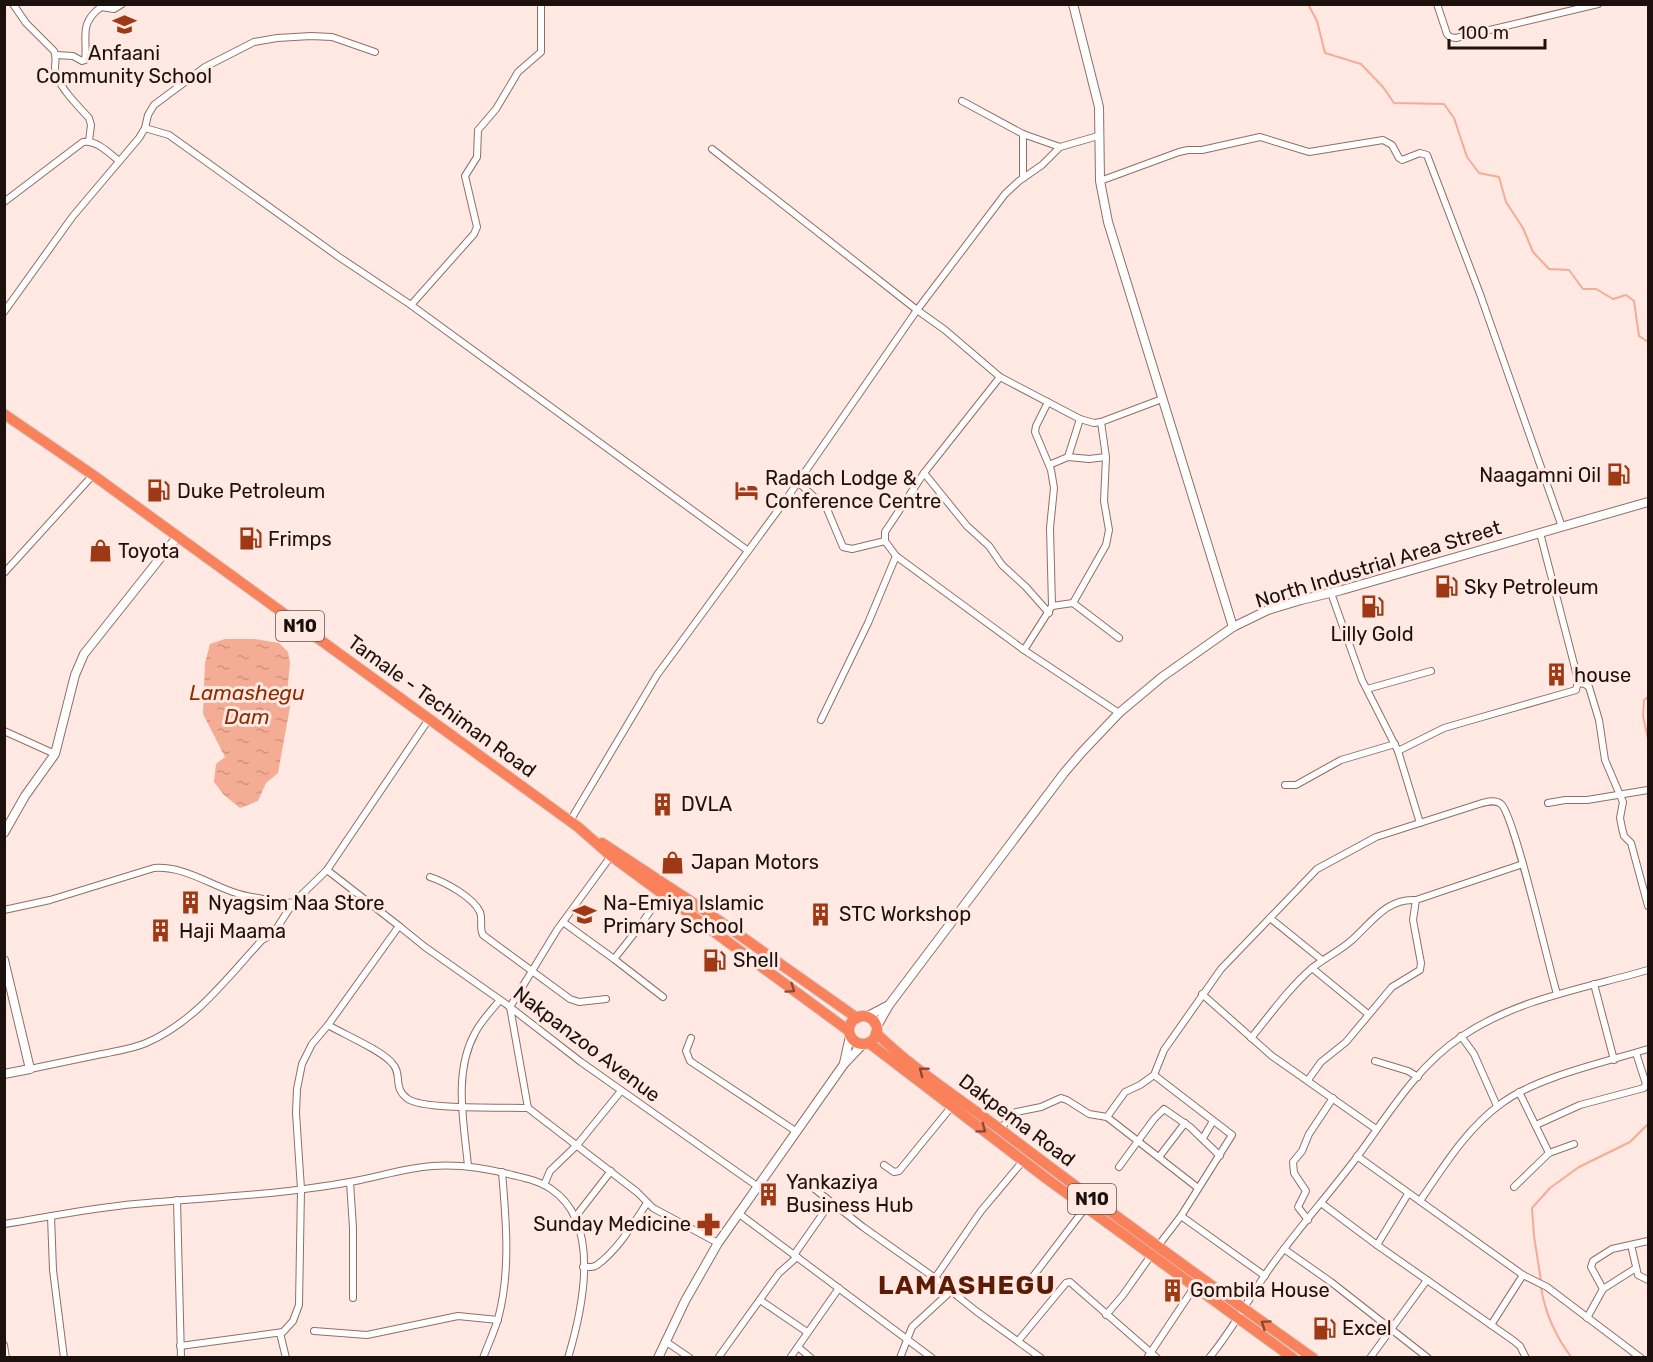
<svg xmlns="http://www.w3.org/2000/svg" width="1653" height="1362" font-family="Rubik,sans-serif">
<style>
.water{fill:url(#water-ripples)}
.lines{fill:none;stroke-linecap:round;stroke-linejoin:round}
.stream{stroke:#f4ac95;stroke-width:2}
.street-casing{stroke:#8f6f65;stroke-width:8}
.secondary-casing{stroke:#8f6f65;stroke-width:10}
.highway-casing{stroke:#d2cfcf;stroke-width:12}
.street{stroke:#fff;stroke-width:6}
.secondary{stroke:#fff;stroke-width:8}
.highway{stroke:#fb815b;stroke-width:10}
.oneway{stroke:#8c4934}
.labels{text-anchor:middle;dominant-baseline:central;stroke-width:6;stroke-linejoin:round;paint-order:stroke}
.shield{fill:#ffe9e2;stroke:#61524d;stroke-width:1.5}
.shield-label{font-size:18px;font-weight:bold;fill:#1d110d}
.poi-label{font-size:20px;fill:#1d110d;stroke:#ffe9e2;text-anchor:start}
.street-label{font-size:20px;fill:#1d110d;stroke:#ffe9e2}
.water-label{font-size:21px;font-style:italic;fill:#912b00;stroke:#ffe9e2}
.district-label{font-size:26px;font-weight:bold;letter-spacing:1.5px;fill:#5c1b04;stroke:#ffe9e2}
</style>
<defs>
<pattern id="water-ripples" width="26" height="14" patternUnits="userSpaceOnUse" patternTransform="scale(1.5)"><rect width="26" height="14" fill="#f4ac95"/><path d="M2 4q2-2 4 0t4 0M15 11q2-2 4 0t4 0" fill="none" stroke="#d1937f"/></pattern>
</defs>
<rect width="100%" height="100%" fill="#ffe9e2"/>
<path class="water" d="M225,639H255L279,643L288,652L290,663L288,684L290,707L278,773L266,783L258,801L240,808L224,795L214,782L216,764L225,757L203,714L205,663L210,644Z"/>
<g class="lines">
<g class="stream">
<path d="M1308,4L1317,21L1325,53L1361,64L1383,87L1394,103L1444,104L1454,118L1467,157L1479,173L1499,177L1506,202L1523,228L1533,252L1549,269L1569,270L1583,289H1596L1613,299L1626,295L1634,301L1639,336L1648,342"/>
<path d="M1648,697L1644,700L1643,716L1648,739"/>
<path d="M1541,1281L1534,1236L1532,1208L1550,1188L1579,1167L1630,1142L1648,1124"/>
<path d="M1541,1287C1545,1313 1556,1337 1572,1358"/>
</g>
<defs>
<g id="street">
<path d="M13,4L26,23L54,51C58,59 53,66 56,75C62,90 78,106 89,118L91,125L89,141"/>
<path d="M1437,4L1447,34L1450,37L1456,38L1598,4"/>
<path d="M56,55L73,56L82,61L85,60C88,38 78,24 101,7L114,9L122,4"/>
<path d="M962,101L1023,134L1060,147"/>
<path d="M145,128L148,115L154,105L205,67L254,42L277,38L311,36L332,37L375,52"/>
<path d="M1023,134V178"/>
<path d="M712,149L917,310L945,330L1000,377L1080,419L1094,423L1101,422L1162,399"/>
<path d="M1100,181L1179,152L1188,150H1202L1260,137L1309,152L1383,140L1392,145L1399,158L1402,160L1420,153L1427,155L1480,294L1562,527"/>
<path d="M4,202L83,142C97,140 109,153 119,161"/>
<path d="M411,305L474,234L477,227L465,176L477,157L478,130L496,109L518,72L541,52V4"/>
<path d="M4,312L73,216L139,138L145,128L169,135L339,257L411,305L747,550"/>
<path d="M1000,377L924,473L885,532V541L896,556L1024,650L1119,713"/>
<path d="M1048,402L1036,426L1035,432L1051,470L1054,488L1050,528L1052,606"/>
<path d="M1068,457L1080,419"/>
<path d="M1049,465L1068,457L1089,459L1106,457"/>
<path d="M924,473L967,526L989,546L1002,565L1026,587L1049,613"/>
<path d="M798,482L827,509L843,547L852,549L885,541"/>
<path d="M4,573L93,475"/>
<path d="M1331,593L1362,680L1398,751L1420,823"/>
<path d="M1073,603L1106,545L1109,530L1104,501L1106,457L1101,422"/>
<path d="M1024,650L1052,606L1073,603L1119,638"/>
<path d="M1578,683L1585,684L1589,687L1599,720L1605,760L1623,802L1620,818L1622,828L1624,836L1631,843L1648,906"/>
<path d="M1367,689L1431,671"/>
<path d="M821,720L868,623L896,556"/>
<path d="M4,731L55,754"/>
<path d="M1398,751L1444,728L1576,690L1578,681L1574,664L1540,533"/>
<path d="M1285,785H1296L1341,760L1395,744"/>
<path d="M1548,803L1565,800H1587L1648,790"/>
<path d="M570,821L657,675L787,498L917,310L1005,194L1019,181L1042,165L1060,147L1098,136"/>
<path d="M611,856L557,930L510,1007L528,1108L637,1192L653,1208L718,1243"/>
<path d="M430,877C445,882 473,897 480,912C483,920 479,928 483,935L570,999L579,1002L606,999"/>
<path d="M4,910L50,900L154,868C183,866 207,883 233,892C252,899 273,900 293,903L327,870L429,719"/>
<path d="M1270,918L1322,960"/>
<path d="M563,922L614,959L637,930L662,894"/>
<path d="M399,926L425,947L506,1004L581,1062L757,1186"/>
<path d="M614,959L663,997"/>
<path d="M1312,968L1368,1014"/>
<path d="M1594,984L1614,1060"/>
<path d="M1202,994L1272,1056L1376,1129"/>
<path d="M328,1025C345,1035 381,1050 392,1063C403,1074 392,1088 408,1099C424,1110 504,1107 528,1108"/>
<path d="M1461,1036L1474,1054L1497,1106"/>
<path d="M691,1038L686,1051L690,1061L797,1132"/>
<path d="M1251,1038C1270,1015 1288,989 1311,969C1324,958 1340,951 1352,940C1372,922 1387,898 1416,900"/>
<path d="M1375,1061L1408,1071L1418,1077"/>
<path d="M30,1069C54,1064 78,1059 102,1054C116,1051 132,1049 146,1043C195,1022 227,978 262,940L273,934L293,903"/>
<path d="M1154,1075L1232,1135L1181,1216L1158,1246"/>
<path d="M1308,1080L1321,1062L1346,1042L1392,987L1420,970L1421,963L1413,920L1416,900L1523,864"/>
<path d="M1519,1092L1549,1153"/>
<path d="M1107,1117L1125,1092L1140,1085L1154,1075L1164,1050L1221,969L1317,869L1376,837L1479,804C1486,802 1495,799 1501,804C1514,814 1549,968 1557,994"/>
<path d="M1536,1125L1580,1105L1644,1088L1646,1084L1636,1053"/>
<path d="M1000,1129L1016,1112L1041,1107L1061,1098L1067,1100L1089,1114L1107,1117L1198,1188"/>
<path d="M1203,1138L1213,1121"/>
<path d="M1357,1156L1523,1275L1491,1325"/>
<path d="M1159,1157L1185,1123"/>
<path d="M884,1165L894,1172L899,1171L952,1106"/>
<path d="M468,1166C464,1123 453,1073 475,1033C481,1021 491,1011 500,1000"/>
<path d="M1119,1167L1154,1119L1164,1109L1190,1127L1220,1156"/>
<path d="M350,1182L353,1228V1298"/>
<path d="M544,1185L550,1171L577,1145L621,1091"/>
<path d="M812,1187L863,1227L935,1278L976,1311L1041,1358"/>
<path d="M1514,1187L1549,1153L1574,1144"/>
<path d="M177,1200L181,1358"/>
<path d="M1420,1201C1444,1166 1467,1128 1502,1103C1537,1077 1606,1062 1648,1049"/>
<path d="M1321,1203L1377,1245L1514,1341L1520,1346L1526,1358"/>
<path d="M738,1213L932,1358"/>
<path d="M51,1216L53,1270L64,1358"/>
<path d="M576,1216L611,1171"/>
<path d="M1181,1216L1265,1276"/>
<path d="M1308,1220L1298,1207L1306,1191L1294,1173L1293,1162L1302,1151L1309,1134L1333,1098"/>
<path d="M4,1224C48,1217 91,1208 135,1204C186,1199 238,1197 289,1191C313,1188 337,1185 360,1180C384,1175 407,1168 432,1166C459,1164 486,1168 512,1175C525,1178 540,1181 551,1189C602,1223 583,1308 568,1358"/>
<path d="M1377,1245L1408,1194"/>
<path d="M1631,1245L1638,1275L1648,1280"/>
<path d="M1284,1249L1331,1282L1428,1358"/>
<path d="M794,1255L831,1202"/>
<path d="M583,1267C588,1267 593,1268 597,1265C617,1251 634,1223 647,1203"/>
<path d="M1523,1275L1547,1287L1641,1358"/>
<path d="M935,1278L981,1211L1023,1161"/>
<path d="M1031,1279L1086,1207"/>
<path d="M1603,1289L1591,1267L1593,1261L1612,1249L1648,1241"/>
<path d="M760,1300L807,1332"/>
<path d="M1106,1315L1123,1295L1152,1254"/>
<path d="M1587,1318L1603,1289L1636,1268"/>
<path d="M314,1331L367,1335L458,1316L498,1320"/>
<path d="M280,1333L286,1358"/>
<path d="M665,1341L690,1358"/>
<path d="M1018,1341L1066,1283L1070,1282L1157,1358"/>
<path d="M4,1345L6,1358"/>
<path d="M180,1346L283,1332L293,1321L299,1305L301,1189L296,1113L297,1089L302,1064L312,1044L328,1025L399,926L327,870"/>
<path d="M798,1347L811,1358"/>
<path d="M483,1358C488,1345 494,1332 498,1319C511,1271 506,1220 502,1172"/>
<path d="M718,1358L779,1273L797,1257"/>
<path d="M790,1358L839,1288"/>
<path d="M900,1358L912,1327L951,1291"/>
<path d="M1147,1358L1195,1286"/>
<path d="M1209,1358C1231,1332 1246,1303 1265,1275C1293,1234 1327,1197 1357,1157C1388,1115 1417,1066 1461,1037C1516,999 1586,988 1648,970"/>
<path d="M1370,1358L1427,1280"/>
</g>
<g id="secondary">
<path d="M1073,4L1099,107L1100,181L1108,222L1233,627"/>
<path d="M4,833L25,796L55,754L75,675L84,654L177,537"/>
<path d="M4,960L30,1069L4,1074"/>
<path d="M866,1017L889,1005"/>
<path d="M876,1028L889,1005L1064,773L1082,752L1119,713L1162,677L1233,627L1268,610L1301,600L1342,590L1648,502"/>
<path d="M844,1063L850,1036"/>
<path d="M658,1358L685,1301L718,1243L844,1064L863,1044"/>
</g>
<g id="highway">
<path d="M4,414L93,475L578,827L611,856L849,1031"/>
<path d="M602,843L701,908L857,1018"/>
<circle cx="863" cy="1030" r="14"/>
<path d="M876,1033C915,1071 962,1100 1005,1133C1106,1210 1209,1284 1313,1358"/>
<path d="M869,1043L1047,1179L1293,1358"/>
</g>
</defs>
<use href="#street" class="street-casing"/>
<use href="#secondary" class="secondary-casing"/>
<use href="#highway" class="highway-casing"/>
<use href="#street" class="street"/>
<use href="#secondary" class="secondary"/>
<use href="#highway" class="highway"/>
</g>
<defs><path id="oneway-chevron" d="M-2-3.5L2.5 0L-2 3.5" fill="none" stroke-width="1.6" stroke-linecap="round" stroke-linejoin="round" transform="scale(1.5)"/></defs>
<g class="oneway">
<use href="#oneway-chevron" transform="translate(791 989) rotate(35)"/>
<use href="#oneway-chevron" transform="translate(923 1071) rotate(-142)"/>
<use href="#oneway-chevron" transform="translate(982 1129) rotate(37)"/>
<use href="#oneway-chevron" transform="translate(1265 1324) rotate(-145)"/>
</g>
<defs>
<symbol id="school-bare" viewBox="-9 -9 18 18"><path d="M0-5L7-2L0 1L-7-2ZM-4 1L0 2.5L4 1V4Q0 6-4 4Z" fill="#9f3814" stroke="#ffe9e2" stroke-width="2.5" paint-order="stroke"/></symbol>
<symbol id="fuel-bare" viewBox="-9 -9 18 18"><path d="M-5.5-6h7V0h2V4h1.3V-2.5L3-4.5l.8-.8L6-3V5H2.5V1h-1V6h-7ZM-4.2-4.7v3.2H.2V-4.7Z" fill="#9f3814" stroke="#ffe9e2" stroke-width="2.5" paint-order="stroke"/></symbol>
<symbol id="hotel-bare" viewBox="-9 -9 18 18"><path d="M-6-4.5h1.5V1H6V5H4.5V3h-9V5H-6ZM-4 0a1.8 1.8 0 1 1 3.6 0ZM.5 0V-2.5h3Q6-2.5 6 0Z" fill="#9f3814" stroke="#ffe9e2" stroke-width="2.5" paint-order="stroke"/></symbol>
<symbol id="shop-bare" viewBox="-9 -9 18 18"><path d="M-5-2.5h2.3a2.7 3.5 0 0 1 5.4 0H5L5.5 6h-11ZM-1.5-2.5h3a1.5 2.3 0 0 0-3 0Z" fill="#9f3814" stroke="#ffe9e2" stroke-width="2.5" paint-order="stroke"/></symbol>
<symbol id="building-bare" viewBox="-9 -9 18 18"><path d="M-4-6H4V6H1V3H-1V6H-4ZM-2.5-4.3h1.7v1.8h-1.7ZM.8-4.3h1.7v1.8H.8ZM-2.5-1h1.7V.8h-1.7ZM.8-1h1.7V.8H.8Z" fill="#9f3814" stroke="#ffe9e2" stroke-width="2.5" paint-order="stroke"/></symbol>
<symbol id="pharmacy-bare" viewBox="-9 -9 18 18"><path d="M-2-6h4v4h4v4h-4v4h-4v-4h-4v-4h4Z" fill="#9f3814" stroke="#ffe9e2" stroke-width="2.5" paint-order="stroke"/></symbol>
</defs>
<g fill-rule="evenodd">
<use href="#school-bare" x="108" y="8" width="33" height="33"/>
<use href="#fuel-bare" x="1602" y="458" width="33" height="33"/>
<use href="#hotel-bare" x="730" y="474" width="33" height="33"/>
<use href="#fuel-bare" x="142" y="474" width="33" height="33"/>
<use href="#fuel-bare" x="234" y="522" width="33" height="33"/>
<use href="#shop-bare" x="84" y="534" width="33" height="33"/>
<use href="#fuel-bare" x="1430" y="570" width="33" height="33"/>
<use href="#fuel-bare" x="1356" y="590" width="33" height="33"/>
<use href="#building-bare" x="1540" y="658" width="33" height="33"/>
<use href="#building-bare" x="646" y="788" width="33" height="33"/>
<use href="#shop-bare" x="656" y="846" width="33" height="33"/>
<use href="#building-bare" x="174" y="886" width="33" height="33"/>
<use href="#school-bare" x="568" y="898" width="33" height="33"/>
<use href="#building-bare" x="804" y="898" width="33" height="33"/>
<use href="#building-bare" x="144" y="914" width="33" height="33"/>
<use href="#fuel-bare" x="698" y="944" width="33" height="33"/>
<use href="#building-bare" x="752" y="1178" width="33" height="33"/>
<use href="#pharmacy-bare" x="692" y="1208" width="33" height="33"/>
<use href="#building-bare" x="1156" y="1274" width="33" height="33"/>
<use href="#fuel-bare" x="1308" y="1312" width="33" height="33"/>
</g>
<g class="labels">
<g class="shield">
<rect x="276" y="611" width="48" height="30" rx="4.5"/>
<rect x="1068" y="1184" width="48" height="30" rx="4.5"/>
</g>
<g class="shield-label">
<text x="300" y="626">N10</text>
<text x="1092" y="1199">N10</text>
</g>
<g class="poi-label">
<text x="124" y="53" text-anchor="middle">Anfaani<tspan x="124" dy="23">Community School</tspan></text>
<text x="1601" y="475" text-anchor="end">Naagamni Oil</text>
<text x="765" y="478">Radach Lodge &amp;<tspan x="765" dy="23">Conference Centre</tspan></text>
<text x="177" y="491">Duke Petroleum</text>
<text x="268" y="539">Frimps</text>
<text x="118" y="551">Toyota</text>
<text x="1464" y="587">Sky Petroleum</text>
<text x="1372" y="634" text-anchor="middle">Lilly Gold</text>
<text x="1574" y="675">house</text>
<text x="681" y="804">DVLA</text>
<text x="691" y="862">Japan Motors</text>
<text x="208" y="903">Nyagsim Naa Store</text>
<text x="603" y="903">Na-Emiya Islamic<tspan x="603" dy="23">Primary School</tspan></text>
<text x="839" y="914">STC Workshop</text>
<text x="179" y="931">Haji Maama</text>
<text x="733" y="960">Shell</text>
<text x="786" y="1182">Yankaziya<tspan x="786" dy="23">Business Hub</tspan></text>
<text x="691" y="1224" text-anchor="end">Sunday Medicine</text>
<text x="1190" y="1290">Gombila House</text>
<text x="1342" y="1328">Excel</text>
</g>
<g class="street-label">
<text transform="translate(1378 564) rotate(-17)">North Industrial Area Street</text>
<text transform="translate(442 706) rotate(36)">Tamale - Techiman Road</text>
<text transform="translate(587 1044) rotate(37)">Nakpanzoo Avenue</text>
<text transform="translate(1017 1120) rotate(37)">Dakpema Road</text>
</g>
<g class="water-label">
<text x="247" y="692">Lamashegu<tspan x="247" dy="24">Dam</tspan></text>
</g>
<g class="district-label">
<text x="967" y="1285">LAMASHEGU</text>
</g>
</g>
<rect width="1653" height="1362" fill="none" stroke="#1d110d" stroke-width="12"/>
<path d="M1449 39v9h96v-9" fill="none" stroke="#1d110d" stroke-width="3"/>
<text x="1458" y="39" font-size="18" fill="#1d110d" stroke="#ffe9e2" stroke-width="4.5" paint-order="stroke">100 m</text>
</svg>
